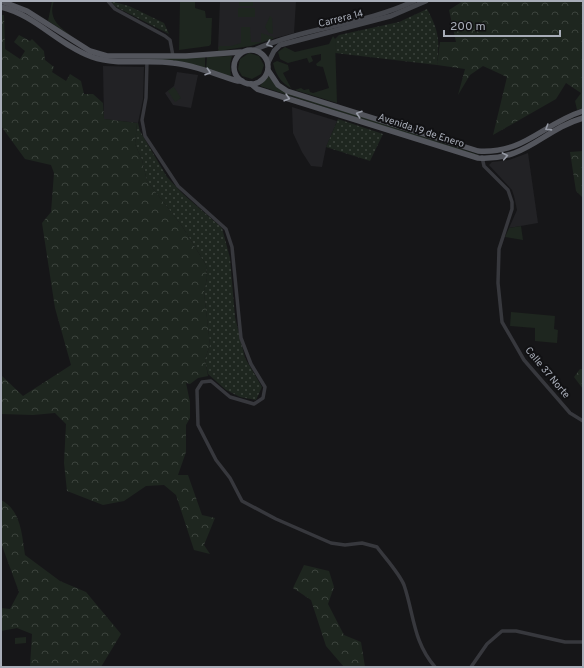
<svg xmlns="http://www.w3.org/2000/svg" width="584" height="668" font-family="Overpass,sans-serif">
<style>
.built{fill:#222225}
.grass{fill:url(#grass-dots)}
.forest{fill:url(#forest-crowns)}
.green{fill:#1e261f}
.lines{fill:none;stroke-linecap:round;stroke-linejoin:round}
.street{stroke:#37383d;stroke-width:3.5}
.secondary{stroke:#45474d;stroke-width:5}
.primary{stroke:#53555c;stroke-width:5.5}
.oneway{stroke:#858993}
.oneway2{stroke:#979ba6}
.labels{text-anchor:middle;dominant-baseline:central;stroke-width:4;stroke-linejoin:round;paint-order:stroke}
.street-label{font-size:10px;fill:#a8adb8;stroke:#111113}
</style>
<defs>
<pattern id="grass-dots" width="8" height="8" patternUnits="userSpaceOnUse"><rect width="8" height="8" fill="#1e261f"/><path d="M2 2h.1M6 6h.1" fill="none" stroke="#3c433d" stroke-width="1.8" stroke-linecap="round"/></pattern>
<pattern id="forest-crowns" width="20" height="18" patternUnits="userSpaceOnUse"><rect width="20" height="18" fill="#1e261f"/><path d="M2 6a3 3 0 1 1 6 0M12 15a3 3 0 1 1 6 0" fill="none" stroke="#3c433d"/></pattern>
</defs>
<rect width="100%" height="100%" fill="#161618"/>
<g class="built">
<path d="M220,1H296L294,33L261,42L218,49Z"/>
<path d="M103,66L144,67L143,99L138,123L104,119Z"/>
<path d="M177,72L198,75L191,108L173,105L165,93L174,86Z"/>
<path d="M292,107L337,121L326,147L322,167L311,166L302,152L293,133Z"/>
<path d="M528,153L538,223L509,228L517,210L514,196L512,190L489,165L492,162L509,160Z"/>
</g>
<g class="grass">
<path d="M110,1L129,6L164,23L169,34L116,7Z"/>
<path d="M427,9C439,31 440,41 437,65L335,53V39L339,35L399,22Z"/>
<path d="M338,119L383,134L370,161L326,147Z"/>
<path d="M137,123H138L140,131L167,177L183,194L222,228L230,258L235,317L245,358L262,387L256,400L240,397L226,390L208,374L205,359L210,345L204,292L207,278L206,265L182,226L147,181L142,160L135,144Z"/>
</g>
<g class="forest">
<path d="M463,1H583V81L581,93L566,83L556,99L493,135L507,77L483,66L470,75L458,95L465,69L437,65L440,42H456L449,10Z"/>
<path d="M1,15H4L5,49L20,59L25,51L14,42L19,35L30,41L32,39L44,51L45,60L54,67L52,72L66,81L70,74L81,81L84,94H93L103,103L104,119L137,123L135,144L142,160L147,181L182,226L206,265L207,278L204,292L210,345L205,359L208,376L198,378L190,384L186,383L190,402V418L186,425V452L178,475H188L202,515L215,518L204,545L210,554L194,550L176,495L164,485L146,486L124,501L103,505L67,491L64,463L66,424L55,413L33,415L1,414V375L23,396L71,365L55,308L42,223L51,212L54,173L51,165L25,159L1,126Z"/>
<path d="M583,151V198L576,191L570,152Z"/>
<path d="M580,369H583V389L574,377Z"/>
<path d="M1,500C21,510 22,535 25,555L60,581L86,592L121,634L101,667H30L32,634L17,628L1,631V608L10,609L19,592L1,543Z"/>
<path d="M304,565L329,571L334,587L328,604L344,635L361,642L365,667H344L326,646L311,600L293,588Z"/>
</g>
<g class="green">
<path d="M52,1H54C47,20 62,29 75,38L48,21Z"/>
<path d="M180,1H195V8L205,11L206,18H212L211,44L209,46L179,50Z"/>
<rect x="239" y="1" width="14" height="5"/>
<rect x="238" y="8" width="17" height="9"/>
<path d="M270,16L272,18L273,34L269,33L265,27Z"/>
<path d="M241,27H250L251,42H261V33L273,37V39L251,46L218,51L219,46H231L241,43Z"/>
<path d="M333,36L335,39L337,103L295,90L301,88L304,90L309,89L310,92L313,93L329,88L323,67L317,66L316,64L321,60V54L311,56L313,61L309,63L307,58L288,63L280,59L278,52L285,47L295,52L329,44Z"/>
<path d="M249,53L259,56L264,65L261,74L252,79L242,76L238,69L240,59Z"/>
<path d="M232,56L230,64L231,77L206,69L207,57Z"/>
<path d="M205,57V69L178,61L132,59Z"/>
<path d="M277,61L288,65L289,70L283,73L291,88C280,82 276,75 273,63Z"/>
<path d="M268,76L286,92L480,155L468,154L260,86Z"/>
<path d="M583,81V108L577,110L575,101L581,93Z"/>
<path d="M174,87L181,98L175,102L168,91Z"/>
<path d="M521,226L523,240L505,237L509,228Z"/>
<path d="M511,312L555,316L554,329L558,330L557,343L535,341V328L510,326Z"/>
<path d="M26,637V643L15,644V638Z"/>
</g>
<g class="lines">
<g class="street">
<path d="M108,1L115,9L165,36L170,40L173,56"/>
<path d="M147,61L146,98L142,120L145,136L178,186L226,229L232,247L241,338L251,364L265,387L263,398L254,404L230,397L211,381L202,382L197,390L198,425L216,460L230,478L242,501L276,519L331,543L345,545L362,543L377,547C385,558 399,573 404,585C414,614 413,642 435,667"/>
<path d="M482,157L484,166L508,190L512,202V209L499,249L498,283L502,322L524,360L570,413L583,421"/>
<path d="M471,667L487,644L502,631H516L565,642H583"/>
</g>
<g class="secondary">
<path d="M254,50C305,27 364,25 414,1"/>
<path d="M268,63L274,51L280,45L391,16L426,1"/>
</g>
<g class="primary">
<path d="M1,1L27,11L90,51L107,56H186L241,52"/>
<path d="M1,7C35,15 59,45 92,57C118,66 146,59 173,63C195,65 217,75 238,81H242"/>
<circle cx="251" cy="67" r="17"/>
<path d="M268,70L278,85L287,91L478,151C525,154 542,124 583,111"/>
<path d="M251,84L257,89L478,158C527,161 542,130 583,118"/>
</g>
</g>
<defs><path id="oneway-chevron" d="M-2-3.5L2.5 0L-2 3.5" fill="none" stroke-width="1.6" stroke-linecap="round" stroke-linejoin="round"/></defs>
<use class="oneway" href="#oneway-chevron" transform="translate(269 44) rotate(160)"/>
<g class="oneway2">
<use href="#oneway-chevron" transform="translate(208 72) rotate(18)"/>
<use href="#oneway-chevron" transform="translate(287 98) rotate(16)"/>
<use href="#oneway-chevron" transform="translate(359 114) rotate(-162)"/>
<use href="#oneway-chevron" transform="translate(548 128) rotate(148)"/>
<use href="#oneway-chevron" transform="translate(505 156) rotate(-11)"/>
</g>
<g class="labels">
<g class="street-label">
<text transform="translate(341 19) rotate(-14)">Carrera 14</text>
<text transform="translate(421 131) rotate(18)">Avenida 19 de Enero</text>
<text transform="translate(547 373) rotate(50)">Calle 37 Norte</text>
</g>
</g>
<rect width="584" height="668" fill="none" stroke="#a8adb8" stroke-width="4"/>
<path d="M444 30v6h116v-6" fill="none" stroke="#a8adb8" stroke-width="2"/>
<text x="450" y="30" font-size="12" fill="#a8adb8" stroke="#111113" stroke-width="3" paint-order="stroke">200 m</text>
</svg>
